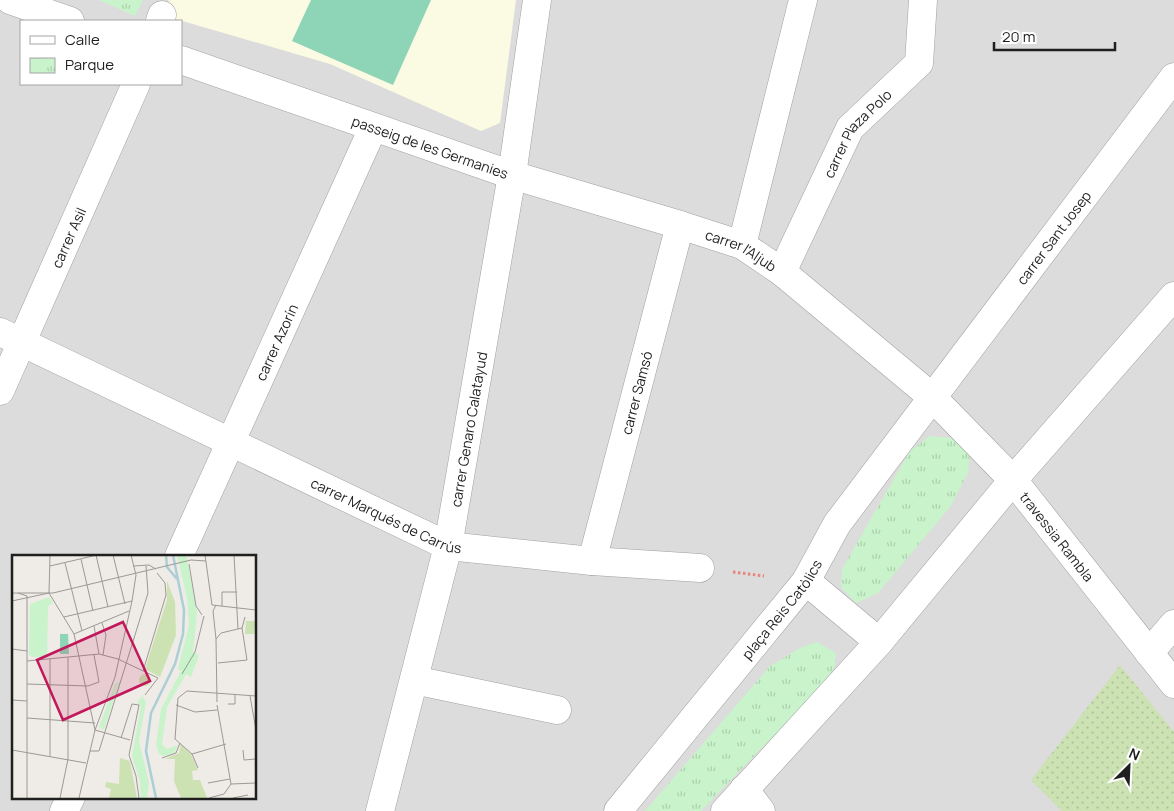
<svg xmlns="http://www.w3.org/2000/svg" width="1174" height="811" font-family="Manrope,sans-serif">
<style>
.residential{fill:#dddcdc;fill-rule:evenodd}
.education{fill:#fbfae3}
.grass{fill:url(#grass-dots)}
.park{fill:url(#park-tufts)}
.pitch{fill:#8ed4b6}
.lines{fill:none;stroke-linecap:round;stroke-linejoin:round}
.minor-casing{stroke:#a0a0a0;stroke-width:29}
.path{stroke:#e9837d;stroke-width:3;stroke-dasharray:2.5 2.5;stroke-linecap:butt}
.minor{stroke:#fff;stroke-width:28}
.labels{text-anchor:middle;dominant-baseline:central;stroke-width:4.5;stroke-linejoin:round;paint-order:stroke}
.street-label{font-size:14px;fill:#1f1f1f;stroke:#fff}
.inset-river{fill:none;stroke:#accfd7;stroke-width:2.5}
.inset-road{fill:none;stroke:#9c9996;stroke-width:1}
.view{fill:#c2185b;fill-opacity:0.15;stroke:#c2185b;stroke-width:2.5}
.inset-edge{fill:none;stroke:#1f1f1f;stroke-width:2.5}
</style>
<defs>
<pattern id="grass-dots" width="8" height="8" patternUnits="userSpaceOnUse" patternTransform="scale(1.25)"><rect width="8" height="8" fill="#cce2b3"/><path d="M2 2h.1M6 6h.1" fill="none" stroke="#afc19a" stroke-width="1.8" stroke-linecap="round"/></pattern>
<pattern id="park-tufts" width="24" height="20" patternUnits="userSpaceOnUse" patternTransform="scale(1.25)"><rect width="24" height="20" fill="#c9f3ca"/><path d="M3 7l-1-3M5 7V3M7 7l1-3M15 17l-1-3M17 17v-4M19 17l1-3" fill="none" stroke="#acd0ad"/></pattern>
</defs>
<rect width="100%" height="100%" fill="#efebe6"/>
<path class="residential" d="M0,0H1174V811H0ZM21,21H181V84H21ZM14,556H255V797H14Z"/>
<path class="education" d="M169,0H516L500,123L481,131L330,64L162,15Z"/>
<path class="grass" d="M1120,665L1174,732V811H1062L1031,780Z"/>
<g class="park">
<path d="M99,0H143L135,16Z"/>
<path d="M930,436L951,438L970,453L968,473L950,507L878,593L856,603L841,587L842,569L910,451Z"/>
<path d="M817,642L836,653L834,669L804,704L701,811H645L770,666L802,647Z"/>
</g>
<path class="pitch" d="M311,0H431L393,85L292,41Z"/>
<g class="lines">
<defs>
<g id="minor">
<path d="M10,0L70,21"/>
<path d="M160,21L162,15"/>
<path id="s1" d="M181,60L512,175L680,225L742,245L782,272L932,397L1013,480L1174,684"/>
<path d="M742,245L803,0"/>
<path id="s2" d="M782,272L850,128L919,63L923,0"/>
<path id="s3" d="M0,332L448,546L592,561L700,568"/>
<path id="s4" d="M0,391L136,84"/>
<path id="s5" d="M179,556L373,128"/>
<path id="s6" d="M592,561L680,225"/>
<path d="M806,581L879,642"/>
<path d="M1149,653L1174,624"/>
<path d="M414,680L557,710"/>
<path d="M744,789L761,811"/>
<path d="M64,811L71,797"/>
<path id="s7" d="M380,811L448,546L512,175L537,0"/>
<path id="s8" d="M618,811L806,581L837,524L1174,77"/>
<path d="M725,811L879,642L1013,480L1174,296"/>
</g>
</defs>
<use href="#minor" class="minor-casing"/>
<path class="path" d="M733,572L764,576"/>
<use href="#minor" class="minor"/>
</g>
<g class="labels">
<g class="street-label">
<text stroke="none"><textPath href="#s2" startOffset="159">carrer Plaza Polo</textPath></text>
<text stroke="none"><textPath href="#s1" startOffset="264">passeig de les Germanies</textPath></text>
<text stroke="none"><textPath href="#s8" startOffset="721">carrer Sant Josep</textPath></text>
<text stroke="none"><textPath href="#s4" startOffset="168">carrer Asil</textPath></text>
<text stroke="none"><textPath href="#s1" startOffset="592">carrer l'Aljub</textPath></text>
<text stroke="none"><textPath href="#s5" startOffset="235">carrer Azorín</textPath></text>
<text stroke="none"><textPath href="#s6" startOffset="174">carrer Samsó</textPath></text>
<text stroke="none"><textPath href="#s7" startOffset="392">carrer Genaro Calatayud</textPath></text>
<text stroke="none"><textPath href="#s3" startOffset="428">carrer Marqués de Carrús</textPath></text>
<text stroke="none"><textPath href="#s1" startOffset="1022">travessia Rambla</textPath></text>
<text stroke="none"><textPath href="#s8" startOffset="260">plaça Reis Catòlics</textPath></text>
</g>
</g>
<g transform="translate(12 555)">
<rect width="244" height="244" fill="#efebe6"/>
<path d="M155,26L163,47L164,80L148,122L133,114L155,45ZM234,66H244L242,79H233ZM127 125a6 6 0 1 1 12 0a6 6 0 1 1-12 0ZM169,189L179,199L186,215L180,216L181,225H188L195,243H169L162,226L163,204H153L167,198ZM108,203L118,206L125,243H97L99,234L93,232L94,227L107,229Z" fill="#cce2b3"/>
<path d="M165,0H174L176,9L185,58L181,97L187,100L179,122L174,119L155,152L150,189L155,194L166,190L162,198L152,201L147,199L144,190L149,154L169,116L166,114L177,70L175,43ZM37,42L41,48L36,51L35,102H21L17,100L18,49ZM108,126L92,174L91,175L87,172L103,129ZM130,141L134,147L127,186L137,228L135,243H129L128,226L120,201L129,151L125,148Z" fill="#c9f3ca"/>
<path d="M48,79H56L57,99H48Z" fill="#8ed4b6"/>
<path class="inset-river" d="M154,0L155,12L165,24M144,243L134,196L139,158L163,109L171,79L172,55L161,0"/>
<path class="inset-road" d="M84,0L96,52M101,0L113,49M193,0L200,50M222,0L226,74M69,4L81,56M53,8L70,76M177,9L184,51L190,60M38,11L85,0M121,11L137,10L144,14M0,38H41L179,5L194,6M6,38L15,41V243M37,38L62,79L83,175L118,185M0,46L37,38L38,0M200,50L244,55M204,50L201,56L204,84M210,51V37H225M52,62L120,46M90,68L94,80L91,100M82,71L87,99M62,79L117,56M0,94L15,96M38,104V201M15,106L87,99L106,104L146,123L133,140M206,108L235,105L230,73L233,62M131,116L154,40L153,28L145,18M170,119L183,97L192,61M15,129L76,131L87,127L82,100M238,141L244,175M0,145L15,146M205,147L204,84L209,78L230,73M216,149H223V140M164,150L183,157L205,155M205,150L219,229M15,163L83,168M109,183L120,149L127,150L117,200L124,221L127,243M0,195L74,208M231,195L232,205L244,204M78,196H87L136,38L134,11M180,199L214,189M150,203L164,198L168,188M186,213L180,199L163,184L166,143L175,136L244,141M196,228L218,224M219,229L244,228M48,243L56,204V102M67,243L83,175L103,122L120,46L124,20L119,0M197,243L212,239L219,229M221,243L236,240"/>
<path class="view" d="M111,67L138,126L51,165L25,105Z"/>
<rect width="244" height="244" class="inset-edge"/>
</g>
<rect x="20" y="20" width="162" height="65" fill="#ffffff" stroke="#a5a5a5"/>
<rect x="30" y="36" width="25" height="8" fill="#ffffff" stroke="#a5a5a5"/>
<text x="65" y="45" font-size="15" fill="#1f1f1f">Calle</text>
<rect x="30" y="58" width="25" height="15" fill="url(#park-tufts)" stroke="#a5a5a5"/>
<text x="65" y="70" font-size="15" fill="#1f1f1f">Parque</text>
<g transform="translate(1129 766) rotate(24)" stroke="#ffffff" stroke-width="4" paint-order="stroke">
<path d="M0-4L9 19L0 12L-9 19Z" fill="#1f1f1f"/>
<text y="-8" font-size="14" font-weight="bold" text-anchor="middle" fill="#1f1f1f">N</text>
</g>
<path d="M994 42v8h121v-8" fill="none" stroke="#1f1f1f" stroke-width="2.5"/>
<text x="1002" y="42" font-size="15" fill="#1f1f1f" stroke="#ffffff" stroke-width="4" paint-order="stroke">20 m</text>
</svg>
